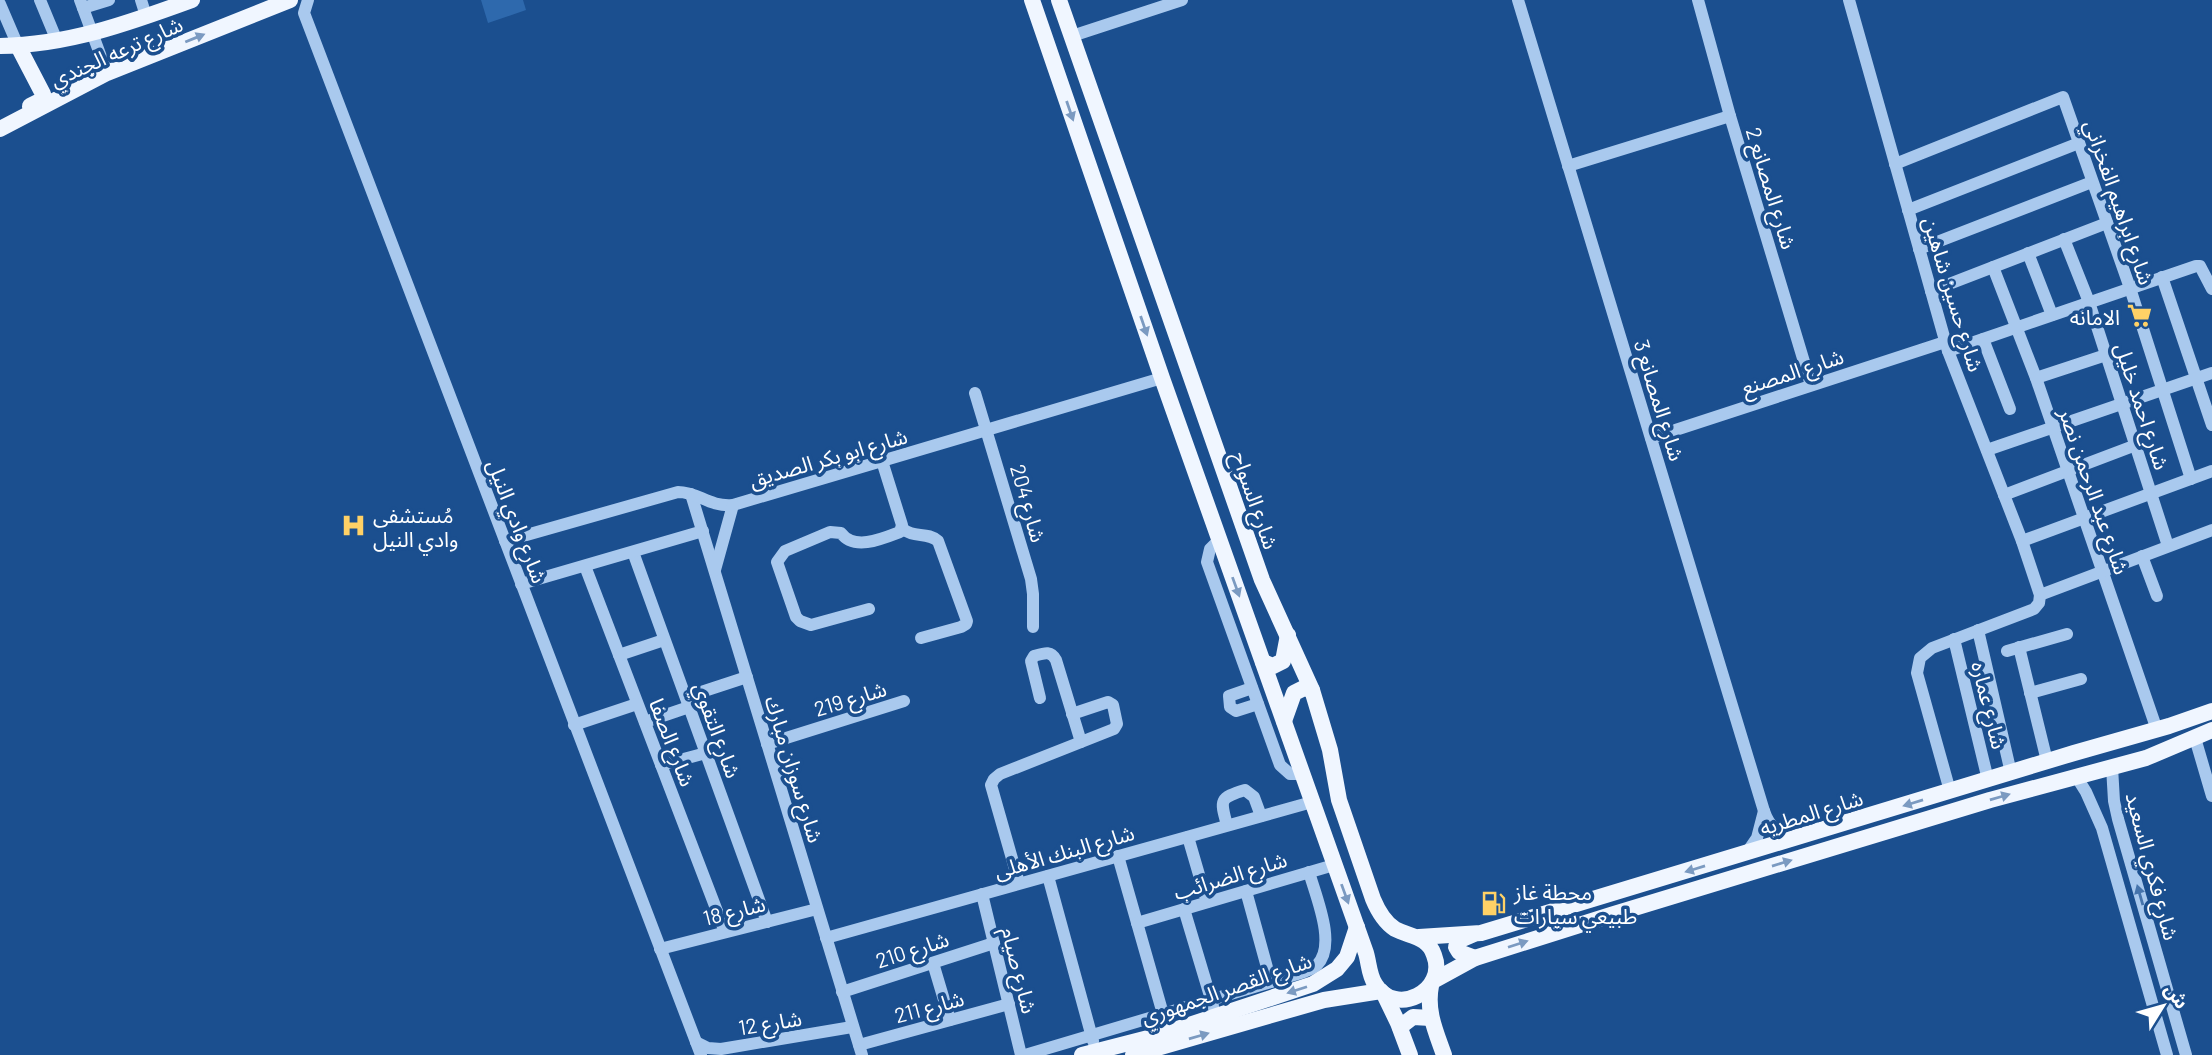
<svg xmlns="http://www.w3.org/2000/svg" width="2212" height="1055" font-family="Barlow,'Noto Sans Arabic',sans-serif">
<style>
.green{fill:#2e69ad}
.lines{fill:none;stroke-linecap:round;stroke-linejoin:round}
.minor{stroke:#a9c9ee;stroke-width:12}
.major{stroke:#f0f6ff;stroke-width:16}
.oneway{fill:#7b9ac1}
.oneway2{fill:#4674ac}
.labels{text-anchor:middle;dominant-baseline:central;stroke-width:7;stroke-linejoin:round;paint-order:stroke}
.street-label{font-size:21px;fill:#fff;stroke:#1b4f8f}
.poi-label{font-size:21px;fill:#fff;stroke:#1b4f8f;text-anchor:start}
</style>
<rect width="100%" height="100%" fill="#1b4f8f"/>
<path class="green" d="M481,0H523L526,10L488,23Z"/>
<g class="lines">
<g class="minor">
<path d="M40,0L57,41"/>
<path d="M80,0L107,73"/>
<path d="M141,0L146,16"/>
<path d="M308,0L304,13L701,1055"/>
<path d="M1518,0L1764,811C1769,826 1778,834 1793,839"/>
<path d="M1698,0L1730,116L1811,385"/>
<path d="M1849,0L1948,351L2022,541L2040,595L2039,603L2034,609L1932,648L1920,658L1917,673L1950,791"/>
<path d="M0,4L18,46"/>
<path d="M83,8L109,0"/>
<path d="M1072,36L1182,0"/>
<path d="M1895,164L2063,97L2130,288L2191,479"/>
<path d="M1568,166L1730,116"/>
<path d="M1908,210L2079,143"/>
<path d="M2064,239L2089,302L2168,546"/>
<path d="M1919,249L2092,182"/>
<path d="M2028,253L2052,315"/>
<path d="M1993,267L2036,378L2157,730"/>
<path d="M2162,277L2212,425"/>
<path d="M1931,291L2107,223"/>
<path d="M1983,339L2010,409"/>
<path d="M1948,351L2196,266H2200L2212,289"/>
<path d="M2036,378L2106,355"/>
<path d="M975,393L1031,579L1033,594V627"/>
<path d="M1651,438L1945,342"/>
<path d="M1987,450L2212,373"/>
<path d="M691,494L862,1055"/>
<path d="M2004,495L2136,445"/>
<path d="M902,528C913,539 927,531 938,541L967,621L966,624L961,627L921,638"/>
<path d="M1219,540L1210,549L1207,562L1280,765L1290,774H1302"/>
<path d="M505,541L678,492C699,492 708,507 733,505L1162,378"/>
<path d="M2022,541L2212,471"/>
<path d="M633,552L767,922"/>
<path d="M2142,556L2157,596"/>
<path d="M585,566L725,932"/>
<path d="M715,570L733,505"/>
<path d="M521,584L703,531"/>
<path d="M2040,595L2212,530"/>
<path d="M869,609L811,625L800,621L796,617L777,562L785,551L830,532L841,533C854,551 882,539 900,532L902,525L882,461"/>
<path d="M1978,630L2011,773"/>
<path d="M1954,639L1988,780"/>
<path d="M2019,647L2047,761"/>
<path d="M2007,651L2067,634"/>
<path d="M619,655L664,640"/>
<path d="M1252,688L1229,696L1230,707L1236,711L1258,704"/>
<path d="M2030,693L2081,679"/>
<path d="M686,697L747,677"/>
<path d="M1040,698L1031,661L1034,656C1044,653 1051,650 1056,660L1081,742"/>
<path d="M645,722L689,707"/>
<path d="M574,725L637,704"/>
<path d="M2195,738L2212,796"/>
<path d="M767,744L904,701"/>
<path d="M661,765L706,753"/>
<path d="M2112,767L2114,801L2118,819L2186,1055"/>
<path d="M2076,776L2086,792L2102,828L2167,1055"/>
<path d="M1227,825C1220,800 1219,798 1245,790L1254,797L1261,816"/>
<path d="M1188,837L1207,902"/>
<path d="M1746,854L1757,838L1764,811"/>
<path d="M1118,856L1165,1021"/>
<path d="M1048,876L1093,1041"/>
<path d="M1019,883L991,785L994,779L1000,774L1114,729L1117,724L1113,705L1108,702L1072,714"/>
<path d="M1246,891L1271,982"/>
<path d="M982,894L1021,1055"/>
<path d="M1184,909L1213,1006"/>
<path d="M1137,923L1334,865"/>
<path d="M826,938L1312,802"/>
<path d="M660,949L817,909"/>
<path d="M933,963L950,1020"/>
<path d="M842,992L994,943"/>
<path d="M696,1042L708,1048L721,1049L852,1027"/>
<path d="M859,1045L1009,1004"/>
<path d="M1025,1055L1301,973C1306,971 1313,969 1317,965C1337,945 1316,897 1309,872"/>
</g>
<g class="major">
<path d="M1032,0L1162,378L1366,953C1369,963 1369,975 1375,984C1395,1018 1448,991 1434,955C1428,936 1410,937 1395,929C1384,922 1378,911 1373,899L1339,800L1330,750L1312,690L1262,580L1059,0"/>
<path d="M0,46C68,45 129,23 192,0"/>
<path d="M18,46L43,94L42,100L30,106"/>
<path d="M0,129L107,73L290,0"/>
<path d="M1263,662L1273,666L1283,661L1288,635"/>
<path d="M1284,721L1294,693L1304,688L1312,690"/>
<path d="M1472,935L1458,941L1456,947L1459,952L1475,958"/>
<path d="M1419,937L1481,933L2074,753L2169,726L2212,711"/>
<path d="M1433,981L1475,958L1611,915L1990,800L2146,758L2212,730"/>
<path d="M1431,986C1426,1011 1436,1032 1444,1055"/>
<path d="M1384,994L1398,1023L1410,1055"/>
<path d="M1400,1027L1413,1017L1431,1018"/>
<path d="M1082,1055L1156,1036L1313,984L1337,969L1347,957L1357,927"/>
<path d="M1133,1055L1324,1000L1381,991"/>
</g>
</g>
<defs><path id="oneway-solid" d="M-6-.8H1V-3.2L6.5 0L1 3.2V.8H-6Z" transform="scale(1.75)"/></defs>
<g class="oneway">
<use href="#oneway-solid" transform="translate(195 38) rotate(-22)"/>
<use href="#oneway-solid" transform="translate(1070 111) rotate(71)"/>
<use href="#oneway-solid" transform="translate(1144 326) rotate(71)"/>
<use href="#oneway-solid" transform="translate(1236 587) rotate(70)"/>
<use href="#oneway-solid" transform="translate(2000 797) rotate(-16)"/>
<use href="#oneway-solid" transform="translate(1913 803) rotate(163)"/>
<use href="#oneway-solid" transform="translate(1782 863) rotate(-17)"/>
<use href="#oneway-solid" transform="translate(1695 869) rotate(163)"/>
<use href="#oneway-solid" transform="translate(1345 894) rotate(70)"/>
<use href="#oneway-solid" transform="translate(1518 944) rotate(-18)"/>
<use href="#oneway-solid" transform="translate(1297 990) rotate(162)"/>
<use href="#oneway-solid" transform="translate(1199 1036) rotate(-16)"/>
</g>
<use class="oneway2" href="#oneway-solid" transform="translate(2140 895) rotate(-106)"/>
<defs>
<symbol id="supermarket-bare" viewBox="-9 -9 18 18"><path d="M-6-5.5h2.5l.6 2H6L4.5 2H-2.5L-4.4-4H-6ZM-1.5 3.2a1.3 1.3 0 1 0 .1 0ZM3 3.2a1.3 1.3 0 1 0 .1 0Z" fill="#ffd166" stroke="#1b4f8f" stroke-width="2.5" paint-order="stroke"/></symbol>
<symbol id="hospital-bare" viewBox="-9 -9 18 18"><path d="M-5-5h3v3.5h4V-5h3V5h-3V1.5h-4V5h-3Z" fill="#ffd166" stroke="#1b4f8f" stroke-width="2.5" paint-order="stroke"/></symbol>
<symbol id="fuel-bare" viewBox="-9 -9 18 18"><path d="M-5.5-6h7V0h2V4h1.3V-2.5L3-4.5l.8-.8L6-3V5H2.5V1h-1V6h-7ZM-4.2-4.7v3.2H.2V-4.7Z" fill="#ffd166" stroke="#1b4f8f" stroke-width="2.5" paint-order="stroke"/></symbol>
</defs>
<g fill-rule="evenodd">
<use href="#supermarket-bare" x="2122" y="298" width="35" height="35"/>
<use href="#hospital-bare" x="336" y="508" width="35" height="35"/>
<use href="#fuel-bare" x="1476" y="886" width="35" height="35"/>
</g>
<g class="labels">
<g class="street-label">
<text transform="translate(116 51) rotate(-24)">شارع ترعه الجندي</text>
<text transform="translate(1772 188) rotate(73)">شارع المصانع 2</text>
<text transform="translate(2120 202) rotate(71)">شارع ابراهيم الفخراني</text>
<text transform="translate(1954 294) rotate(73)">شارع حسين شاهين</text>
<text transform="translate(1792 371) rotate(-18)">شارع المصنع</text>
<text transform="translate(1660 400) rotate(73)">شارع المصانع 3</text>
<text transform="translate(2143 406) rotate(72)">شارع احمد خليل</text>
<text transform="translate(828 457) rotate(-16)">شارع ابو بكر الصديق</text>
<text transform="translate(2095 491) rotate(71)">شارع عبد الرحمن نصر</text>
<text transform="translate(1256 500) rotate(71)">شارع السواح</text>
<text transform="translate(1029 503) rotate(74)">شارع 204</text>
<text transform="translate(518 521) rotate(69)">شارع وادي النيل</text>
<text transform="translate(850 698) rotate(-17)">شارع 219</text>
<text transform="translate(1990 705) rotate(76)">شارع عماره</text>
<text transform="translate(718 730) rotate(70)">شارع التقوي</text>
<text transform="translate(673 742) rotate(69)">شارع الصفا</text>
<text transform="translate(795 769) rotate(73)">شارع سوزان مبارك</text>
<text transform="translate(1811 812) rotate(-17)">شارع المطريه</text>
<text transform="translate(1064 851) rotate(-16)">شارع البنك الأهلى</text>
<text transform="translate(2153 866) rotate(75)">شارع فكري السعيد</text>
<text transform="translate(1230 875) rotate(-17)">شارع الضرائب</text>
<text transform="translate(734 910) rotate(-14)">شارع 18</text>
<text transform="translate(912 949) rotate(-18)">شارع 210</text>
<text transform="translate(1020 970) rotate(76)">شارع صيام</text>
<text transform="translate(1226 988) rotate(-19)">شارع القصر الجمهوري</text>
<text transform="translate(929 1006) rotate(-15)">شارع 211</text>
<text transform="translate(770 1022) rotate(-9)">شارع 12</text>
</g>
<g class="poi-label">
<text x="2120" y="316" text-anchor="end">الامانه</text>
<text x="373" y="514">مُستشفى<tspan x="373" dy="24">وادي النيل</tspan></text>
<text x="1514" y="891">محطة غاز<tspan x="1514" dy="24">طبيعي سيارات</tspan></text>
</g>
</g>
<g transform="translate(2163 1006) rotate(53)" stroke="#1b4f8f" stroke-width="5" paint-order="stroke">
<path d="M0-5L12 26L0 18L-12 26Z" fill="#ffffff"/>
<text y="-10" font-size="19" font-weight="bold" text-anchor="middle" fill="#ffffff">ش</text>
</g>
</svg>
